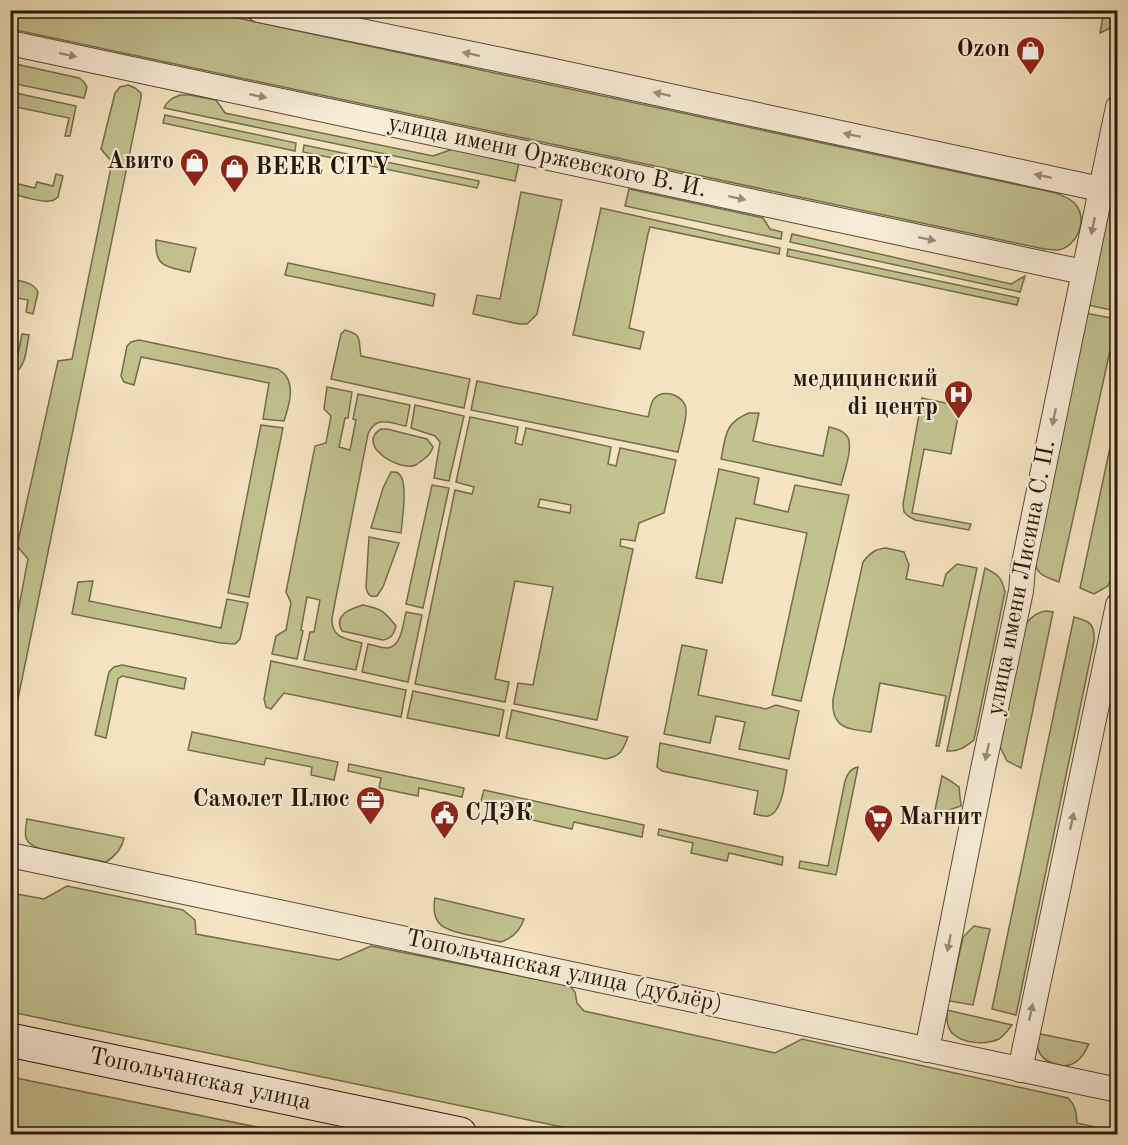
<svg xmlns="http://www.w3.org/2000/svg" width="1128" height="1145" font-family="'Old Standard TT',serif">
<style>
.green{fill:#c2c28f;stroke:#746c4c;stroke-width:1.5;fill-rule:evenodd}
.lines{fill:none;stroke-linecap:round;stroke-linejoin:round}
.street-casing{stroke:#594a36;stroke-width:26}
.secondary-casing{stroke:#251708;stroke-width:35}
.street{stroke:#f8edd7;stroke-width:24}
.secondary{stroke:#f8edd7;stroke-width:33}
.oneway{fill:#998d7a}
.labels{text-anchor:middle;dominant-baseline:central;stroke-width:4.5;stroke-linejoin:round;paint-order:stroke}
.poi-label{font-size:24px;font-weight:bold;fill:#251708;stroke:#f8edd7;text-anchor:end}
.street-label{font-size:24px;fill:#251708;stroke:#f8edd7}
</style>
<rect width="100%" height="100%" fill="#f5e4c2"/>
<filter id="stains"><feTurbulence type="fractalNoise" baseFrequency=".00333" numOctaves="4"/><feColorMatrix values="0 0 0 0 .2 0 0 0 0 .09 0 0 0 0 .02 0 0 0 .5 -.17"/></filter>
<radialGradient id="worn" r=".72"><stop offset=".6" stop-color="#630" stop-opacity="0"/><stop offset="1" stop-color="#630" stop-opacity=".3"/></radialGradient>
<g class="green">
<path d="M11,11H205L1056,193C1063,196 1071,198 1076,205C1088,220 1077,247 1058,250C1054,250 1048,249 1044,249L11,29Z"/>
<path d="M1104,11H1117V25L1100,33Z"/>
<path d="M11,63L79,78L83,81L87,87L84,98L11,83Z"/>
<path d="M128,85L135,88L141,93V98L11,733V649L28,559L17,546L58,361L72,359L112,162L101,149L115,93L120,87Z"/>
<path d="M11,92L76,106L70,136H65L69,118L11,106Z"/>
<path d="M180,95H189L216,100L225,113L433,156L453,149L519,163L515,181L164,108C167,101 172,98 180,95Z"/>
<path d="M165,115L296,143L295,151L163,123Z"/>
<path d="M304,145L479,181V182L477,188L303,152Z"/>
<path d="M1117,161V311L1087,305Z"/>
<path d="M56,174L63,176L58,197C54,200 54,201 49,201C44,202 18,197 15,193C12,189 13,187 14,183L35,188L37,182L53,186Z"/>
<path d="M629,189L763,218L770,229L782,232L781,239L625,206Z"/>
<path d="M521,192L562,200L537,314L527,324H519L473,314L477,295L500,299Z"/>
<path d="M601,208L780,248L779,254L650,227L648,234L629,328L644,332L640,349L573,335Z"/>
<path d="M792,234L1011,284L1025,276L1020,292L790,242Z"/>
<path d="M156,240L196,248L190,272C168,267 154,268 156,240Z"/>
<path d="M788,249L1019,298L1017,305L787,256Z"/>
<path d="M288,263L435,294L433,306L285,275Z"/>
<path d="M11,279C21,281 33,282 38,292L33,314L26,312L28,300L12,297L13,291L11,290Z"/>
<path d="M1085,313L1117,319L1059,582C1045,576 1038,577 1034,560Z"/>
<path d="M345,330C363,335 358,339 361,356L470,379L464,408L331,379L341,334Z"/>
<path d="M22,334L29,335C26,351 26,368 11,376V367L16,364Z"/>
<path d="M139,340L278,369C281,371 284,373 286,376C295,389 288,408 284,421L263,419L269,383L141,357L134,385L124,382L121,376L127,346L131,342Z"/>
<path d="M477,381L648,417C650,412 650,403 654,399C663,387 686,396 686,410C687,419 680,442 678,452L471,410Z"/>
<path d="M327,387L352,392L348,418H345L339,447L350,450L356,420L353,419L358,394L410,405L406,426C390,423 376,415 368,434L332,618C331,638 346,639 362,643L356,670L304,660L310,632H314L320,600L307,597L301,630L303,631L297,659L272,654L276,636L286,630L291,603L286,592L315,446L326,443L331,416L324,409Z"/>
<path d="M922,398L960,406L951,454L924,449L912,513L971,524L969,530L915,520L908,516L904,512L903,504Z"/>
<path d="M415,405L464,416L449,481L434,478L440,442L435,436L411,428Z"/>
<path d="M749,413H759L753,441L823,456L829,427C836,429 843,430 847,436C854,446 844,473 841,485L721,459C726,436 724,423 749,413Z"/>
<path d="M1117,415V547L1111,579L1108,586L1094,594L1080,588Z"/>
<path d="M470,417L518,427L515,443L522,445L526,428L611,447L608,464L616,466L620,448L676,460L664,513L639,523L635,541L621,539L620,546L633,549L597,720L514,704L518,683L533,685L553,587L515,581L495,679L509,682L505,702L415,684L455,490L472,494L474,487L456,482ZM540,499L571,505L570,513L538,507Z"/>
<path d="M261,425L283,428L249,597L228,593Z"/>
<path d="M381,429H387L427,439L433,447C431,453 429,455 424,459C423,460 417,464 416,465C398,472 355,444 381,429Z"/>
<path d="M719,469L759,478L754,504L788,512L795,485L849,495L801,701L772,695L807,533L736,518L722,583L696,578Z"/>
<path d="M391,472C395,472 397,471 400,475C408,484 402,521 401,533L371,528L383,488Z"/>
<path d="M432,485L449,488L423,608L406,604Z"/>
<path d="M369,537L399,543L383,587L377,596C369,598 367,593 366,587Z"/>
<path d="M886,548L904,552L909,565L906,579L943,586L946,574L957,564L977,568L939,746H936L946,696L880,683L871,732C847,729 831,728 833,699L863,562C870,553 875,549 886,548Z"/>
<path d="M985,568C999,575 1002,578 1005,592L974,740C965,747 959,752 947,751Z"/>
<path d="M93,581L89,601L221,628L227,599L248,603L240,639L235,644L221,643L72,614L78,582Z"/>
<path d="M363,605C382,609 384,611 396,626C394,634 391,639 383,640L342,631C333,615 350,609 363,605Z"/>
<path d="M1046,611L1053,612L1021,768L1007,761L1000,747L1024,627C1030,618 1035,613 1046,611Z"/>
<path d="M406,612L422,615L408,682L362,672L368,644C374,645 381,648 387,648C402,647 403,623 406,612Z"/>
<path d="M1074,617C1090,621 1095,624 1094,641L1016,1015L992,1009Z"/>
<path d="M682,645L707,650L698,695L766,709L776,705L799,711L789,759L739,749L745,722L716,716L710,743L664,734Z"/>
<path d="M271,661L406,690L401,717L284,693L271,709L266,707L264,699Z"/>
<path d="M122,665L186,678L184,689L122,676L118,679L106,738L95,735L109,672L114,667Z"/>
<path d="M413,691L504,710L499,736L407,718Z"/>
<path d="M512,710L628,737C623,750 621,756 606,759L506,738Z"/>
<path d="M192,732L338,762L334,780L311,775L312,767L266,758L264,765L188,750Z"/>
<path d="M660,743L787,770C785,781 782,814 768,816C765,817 758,815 754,814L758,791L662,771L657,767Z"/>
<path d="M349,764L464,788L462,797L419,788L418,796L379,788L381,778L348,771Z"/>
<path d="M858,767L836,875L799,868L800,861L828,866L845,781C848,773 850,769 858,767Z"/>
<path d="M942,776L949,780L959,787L961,806L934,815Z"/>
<path d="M484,790L644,825L642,837L574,822L572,829L519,817L520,809L481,801Z"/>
<path d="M27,819L124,838C122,849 114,857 106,862L41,849C23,843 24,837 27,819Z"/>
<path d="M659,829L783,857L782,865L729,853L727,861L691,853L693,843L658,835Z"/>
<path d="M67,886L183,910L195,920L196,934L339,960L371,946L570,986L575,992L577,1003L584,1011L775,1053L802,1039L1068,1098C1076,1106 1076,1112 1077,1123L1117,1132V1134H596L11,1012V893L44,899Z"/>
<path d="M435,898L524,919C520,931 513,938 501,942C490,940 479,937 468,935C445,930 430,926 435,898Z"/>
<path d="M974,926L990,929L973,1005L949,1001L963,937Z"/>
<path d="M947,1010L1012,1025C1008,1030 1005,1035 999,1039C986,1045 963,1044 952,1033C946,1026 947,1018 947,1010Z"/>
<path d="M1036,1033L1089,1044C1085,1051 1082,1059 1074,1063C1070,1066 1064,1066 1059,1065C1040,1061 1036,1051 1036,1033Z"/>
<path d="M10,1077H11L291,1134H11Z"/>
</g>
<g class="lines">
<defs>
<g id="street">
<path d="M259,10L540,68L1100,189"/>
<path d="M10,43L1083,272"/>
<path d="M10,855L1118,1090"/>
<path d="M927,1050L983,769L1021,591L1023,568L1118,107"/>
<path d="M1020,1070L1118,605"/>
</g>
<path id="secondary" d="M10,1040L460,1134"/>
</defs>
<use href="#street" class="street-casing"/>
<use href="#secondary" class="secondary-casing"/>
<use href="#street" class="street"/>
<use href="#secondary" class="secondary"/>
</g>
<defs><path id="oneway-solid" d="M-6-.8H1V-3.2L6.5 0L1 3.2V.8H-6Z" transform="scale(1.5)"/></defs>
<g class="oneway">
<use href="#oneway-solid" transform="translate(471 54) rotate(-168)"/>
<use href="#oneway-solid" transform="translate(68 55) rotate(12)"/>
<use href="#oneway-solid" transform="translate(662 94) rotate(-168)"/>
<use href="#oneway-solid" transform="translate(258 96) rotate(12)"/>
<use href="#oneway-solid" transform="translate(852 135) rotate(-168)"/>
<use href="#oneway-solid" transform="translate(1043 176) rotate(-168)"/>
<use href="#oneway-solid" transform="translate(737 198) rotate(12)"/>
<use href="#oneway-solid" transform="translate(1093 226) rotate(102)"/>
<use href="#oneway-solid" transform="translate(927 239) rotate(12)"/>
<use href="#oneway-solid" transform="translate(1054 417) rotate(102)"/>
<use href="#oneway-solid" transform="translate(987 752) rotate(102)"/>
<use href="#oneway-solid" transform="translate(1072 821) rotate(-78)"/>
<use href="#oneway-solid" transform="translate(949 943) rotate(101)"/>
<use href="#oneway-solid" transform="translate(1031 1012) rotate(-77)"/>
</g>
<defs>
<symbol id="shop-pin" viewBox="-11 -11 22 30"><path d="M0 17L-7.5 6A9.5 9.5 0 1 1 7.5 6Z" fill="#8f2418" stroke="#f8edd7"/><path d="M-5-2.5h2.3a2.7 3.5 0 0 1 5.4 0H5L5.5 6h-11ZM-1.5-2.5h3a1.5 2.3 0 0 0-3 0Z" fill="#fff"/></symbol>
<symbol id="hospital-pin" viewBox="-11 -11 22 30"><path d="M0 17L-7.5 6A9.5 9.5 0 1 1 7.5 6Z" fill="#8f2418" stroke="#f8edd7"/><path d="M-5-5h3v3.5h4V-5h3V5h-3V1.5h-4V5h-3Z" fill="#fff"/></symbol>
<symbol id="office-pin" viewBox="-11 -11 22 30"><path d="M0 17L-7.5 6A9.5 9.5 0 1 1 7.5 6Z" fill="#8f2418" stroke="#f8edd7"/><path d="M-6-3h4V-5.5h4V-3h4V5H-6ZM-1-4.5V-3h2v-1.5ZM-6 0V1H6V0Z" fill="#fff"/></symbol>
<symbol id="civic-pin" viewBox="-11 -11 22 30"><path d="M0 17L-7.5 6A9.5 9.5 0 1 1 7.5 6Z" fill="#8f2418" stroke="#f8edd7"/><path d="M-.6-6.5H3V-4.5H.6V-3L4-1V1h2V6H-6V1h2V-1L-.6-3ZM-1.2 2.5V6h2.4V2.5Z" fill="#fff"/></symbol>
<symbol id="supermarket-pin" viewBox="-11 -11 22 30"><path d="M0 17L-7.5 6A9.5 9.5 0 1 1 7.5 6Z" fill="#8f2418" stroke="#f8edd7"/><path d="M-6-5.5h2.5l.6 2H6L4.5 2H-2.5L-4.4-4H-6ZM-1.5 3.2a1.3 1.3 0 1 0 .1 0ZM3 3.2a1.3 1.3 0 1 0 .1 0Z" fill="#fff"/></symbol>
</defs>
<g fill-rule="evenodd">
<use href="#shop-pin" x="1014" y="34" width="33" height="45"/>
<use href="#shop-pin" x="178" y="146" width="33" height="45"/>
<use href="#shop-pin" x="218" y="152" width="33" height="45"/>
<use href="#hospital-pin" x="942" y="378" width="33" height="45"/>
<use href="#office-pin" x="354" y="784" width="33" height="45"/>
<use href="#civic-pin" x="428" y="798" width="33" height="45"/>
<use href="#supermarket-pin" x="862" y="802" width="33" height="45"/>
</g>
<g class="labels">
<g class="poi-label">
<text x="1010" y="50">Ozon</text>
<text x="174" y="162">Авито</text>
<text x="255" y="168" text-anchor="start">BEER CITY</text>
<text x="938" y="380">медицинский<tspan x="938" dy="28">di центр</tspan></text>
<text x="350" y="800">Самолет Плюс</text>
<text x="465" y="814" text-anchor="start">СДЭК</text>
<text x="899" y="818" text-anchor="start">Магнит</text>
</g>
<g class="street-label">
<text transform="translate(547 157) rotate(12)">улица имени Оржевского В. И.</text>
<text transform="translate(1022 578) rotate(-79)">улица имени Лисина С. П.</text>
<text transform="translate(564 972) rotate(12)">Топольчанская улица (дублёр)</text>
<text transform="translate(200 1080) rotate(12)">Топольчанская улица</text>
</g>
</g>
<rect width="1128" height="1145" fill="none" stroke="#f5e4c2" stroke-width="36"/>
<rect x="12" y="12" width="1104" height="1121" fill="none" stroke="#251708" stroke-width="3"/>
<rect x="18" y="18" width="1092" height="1109" fill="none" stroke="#251708" stroke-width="1.5"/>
<rect width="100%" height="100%" filter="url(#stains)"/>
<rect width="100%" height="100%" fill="url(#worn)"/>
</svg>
